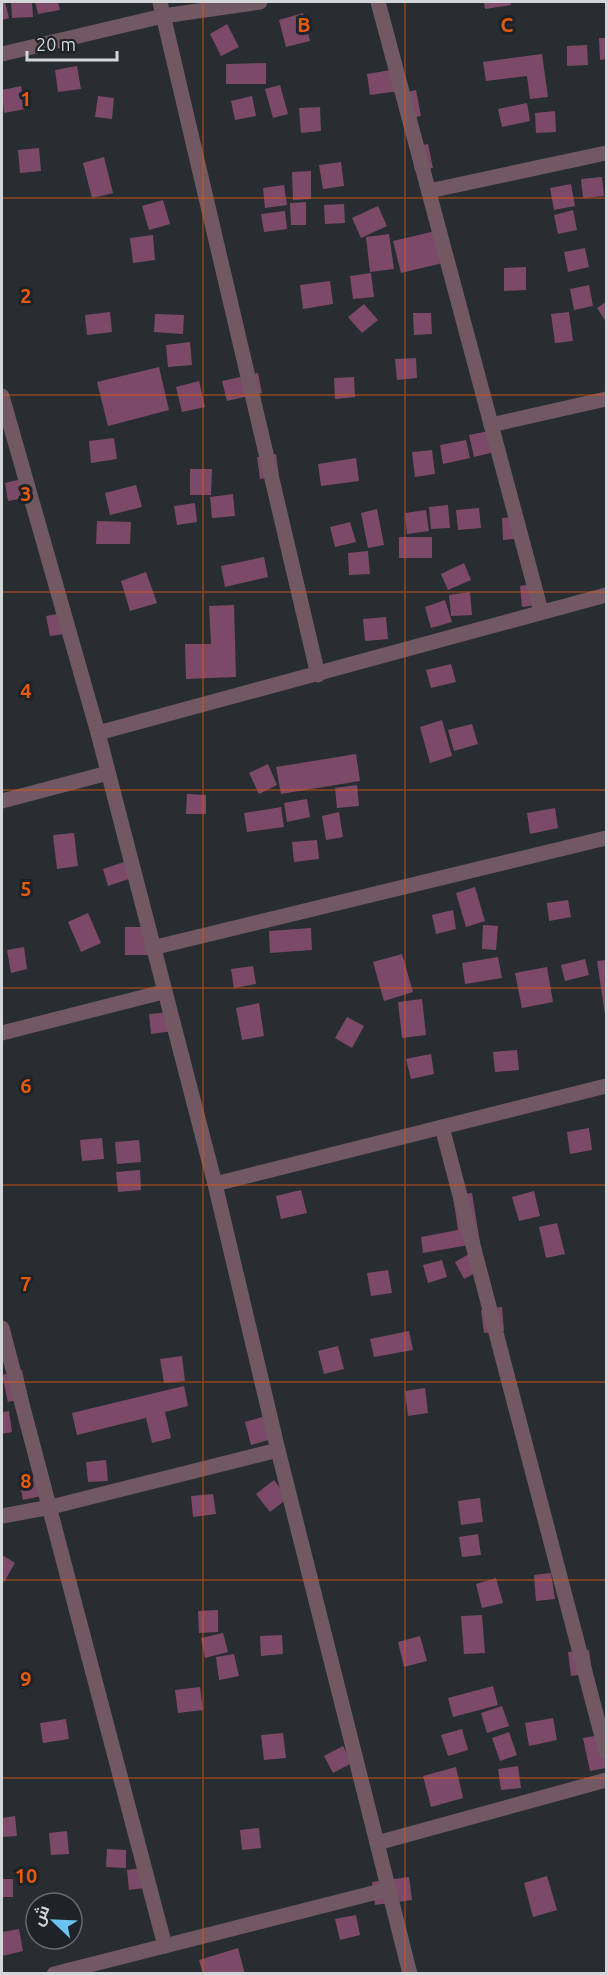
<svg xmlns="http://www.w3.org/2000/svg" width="608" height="1975" font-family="Ubuntu,Cairo,sans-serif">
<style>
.building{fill:#7c4a68}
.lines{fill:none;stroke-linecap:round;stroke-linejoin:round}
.minor{stroke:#715862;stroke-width:15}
.grid{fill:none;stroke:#e8590c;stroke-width:1.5;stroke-opacity:0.55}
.grid-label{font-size:20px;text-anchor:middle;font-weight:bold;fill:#e8590c;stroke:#1e2328;stroke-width:6;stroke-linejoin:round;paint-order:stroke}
</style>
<rect width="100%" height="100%" fill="#282d32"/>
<g class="building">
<path d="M2,2H5L9,18L2,20Z"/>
<path d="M11,2H32L33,17L12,18Z"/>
<path d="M35,2H58L60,10L38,14Z"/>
<path d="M484,2H510L511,5L485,9Z"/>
<path d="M303,13L310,41L286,47L279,20Z"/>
<path d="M227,24L239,47L221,56L210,34Z"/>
<path d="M599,38H606V59L600,60Z"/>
<path d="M587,45L588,65L567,66V46Z"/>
<path d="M542,54L548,97L530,99L527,76L486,81L483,62Z"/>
<path d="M266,63V84H226V64Z"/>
<path d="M77,66L81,89L58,92L55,70Z"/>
<path d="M396,69L399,91L370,95L367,74Z"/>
<path d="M280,85L288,114L273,118L265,89Z"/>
<path d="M21,86L25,109L4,113L2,90Z"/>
<path d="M416,90L421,116L402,120L396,95Z"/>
<path d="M98,96L114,98L112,119L95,117Z"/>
<path d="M252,96L256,116L235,120L231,101Z"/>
<path d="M527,103L530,121L502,127L498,109Z"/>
<path d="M320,107L321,131L301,133L299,108Z"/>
<path d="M555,111L556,132L536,133L535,113Z"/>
<path d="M428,144L433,168L415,171L410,147Z"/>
<path d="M39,148L41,171L20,173L18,150Z"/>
<path d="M104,157L113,193L92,198L83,163Z"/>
<path d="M341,162L344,186L323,189L319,165Z"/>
<path d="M311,171V199L293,200L292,172Z"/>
<path d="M602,177L604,196L583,198L581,179Z"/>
<path d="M571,184L575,206L554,210L550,188Z"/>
<path d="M284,185L287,205L265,208L263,188Z"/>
<path d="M163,200L170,224L149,230L142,206Z"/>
<path d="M306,202V225H291L290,203Z"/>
<path d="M344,204L345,223L325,224L324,205Z"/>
<path d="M378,206L387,226L361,238L352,218Z"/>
<path d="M573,210L577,230L558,234L554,215Z"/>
<path d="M285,211L287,229L264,232L261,214Z"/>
<path d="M444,229L451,261L401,273L393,241Z"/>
<path d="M389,234L394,269L370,272L366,237Z"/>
<path d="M153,235L155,260L133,263L130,238Z"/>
<path d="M585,248L589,267L568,272L564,252Z"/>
<path d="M526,267V290L504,291V268Z"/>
<path d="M371,273L374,297L353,299L350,276Z"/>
<path d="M330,281L333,304L303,309L300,285Z"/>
<path d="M589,285L593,306L574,310L570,289Z"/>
<path d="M606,302V322L597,308Z"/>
<path d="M364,304L378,320L362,333L348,317Z"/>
<path d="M110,312L112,332L87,335L85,315Z"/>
<path d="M569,312L573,341L555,343L551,314Z"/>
<path d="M413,313H431L432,334L414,335Z"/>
<path d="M155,314L184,315L183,334L154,332Z"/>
<path d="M190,342L192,365L168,367L166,345Z"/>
<path d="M416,358L417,378L397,380L395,359Z"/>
<path d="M159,367L169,410L108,426L97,382Z"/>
<path d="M258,373L262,393L227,401L222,381Z"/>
<path d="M354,377L355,397L335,399L334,378Z"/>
<path d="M199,381L205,407L182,412L176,387Z"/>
<path d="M499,429L503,450L474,457L469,435Z"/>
<path d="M114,438L117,459L91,463L89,441Z"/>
<path d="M466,440L470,458L443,464L440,445Z"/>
<path d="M432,450L435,474L415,477L412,452Z"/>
<path d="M276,454L279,476L260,479L257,457Z"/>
<path d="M356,458L359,481L321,486L318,464Z"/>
<path d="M190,469H212L211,495H190Z"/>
<path d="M26,478L30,497L8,501L5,483Z"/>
<path d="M136,485L142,507L110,515L105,493Z"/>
<path d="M233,494L235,516L212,518L210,497Z"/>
<path d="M195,503L197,522L177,525L174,506Z"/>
<path d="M448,505L450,528L431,529L429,507Z"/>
<path d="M479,508L481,528L458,530L456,510Z"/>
<path d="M377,509L384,545L368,548L361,513Z"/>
<path d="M426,510L429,531L407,534L405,513Z"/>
<path d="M523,516L525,538L503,540L502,518Z"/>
<path d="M97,521L131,522L130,544H96Z"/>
<path d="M350,522L356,542L335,547L330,527Z"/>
<rect x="399" y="537" width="33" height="21"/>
<path d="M368,551L370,574L349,575L348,553Z"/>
<path d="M264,557L268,577L225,587L221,566Z"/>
<path d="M464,563L471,580L448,590L441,574Z"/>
<path d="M146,572L157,603L130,611L121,581Z"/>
<path d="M540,583L543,604L522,607L520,586Z"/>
<path d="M470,592L472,615L451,616L449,595Z"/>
<path d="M445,600L452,622L431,628L425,607Z"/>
<path d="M234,605L236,677L186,679L185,644H211L209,606Z"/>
<path d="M68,612L71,633L50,636L46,616Z"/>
<path d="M386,617L388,639L365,641L363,619Z"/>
<path d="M451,664L456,682L431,688L426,670Z"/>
<path d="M442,720L452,756L430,763L420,727Z"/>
<path d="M472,724L478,744L454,751L448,730Z"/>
<path d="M356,754L360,781L281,794L276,767Z"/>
<path d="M268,764L277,785L259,794L249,773Z"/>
<path d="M357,785L359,806L337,808L335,788Z"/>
<path d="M187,794L206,795V814H186Z"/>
<path d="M307,799L310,817L287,822L284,803Z"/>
<path d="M281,807L284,827L247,832L244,813Z"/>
<path d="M555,808L558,828L530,834L527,813Z"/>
<path d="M339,812L343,837L326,840L322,816Z"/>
<path d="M74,833L78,866L57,869L53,835Z"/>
<path d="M317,840L319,859L294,862L292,842Z"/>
<path d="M124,862L129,879L108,886L103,869Z"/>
<path d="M475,887L485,921L466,927L456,893Z"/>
<path d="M568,900L571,917L549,921L547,903Z"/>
<path d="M453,910L456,929L436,934L432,915Z"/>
<path d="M88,913L101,943L81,952L68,922Z"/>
<path d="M483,925L498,926L496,950L482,949Z"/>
<rect x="125" y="927" width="23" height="28"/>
<path d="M311,928L312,950L270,953L269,931Z"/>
<path d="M24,947L27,969L11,973L7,950Z"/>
<path d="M402,954L413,992L384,1001L373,962Z"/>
<path d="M498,957L502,978L465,984L462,963Z"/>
<path d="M585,959L589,975L565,981L561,965Z"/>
<path d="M606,960V1015H605L597,961Z"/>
<path d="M253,966L256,984L234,988L231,969Z"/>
<path d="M547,967L553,1002L522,1008L515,973Z"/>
<path d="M422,999L426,1035L402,1038L398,1002Z"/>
<path d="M259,1003L264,1036L242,1040L236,1008Z"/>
<path d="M172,1012L174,1031L151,1034L149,1014Z"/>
<path d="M347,1017L364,1026L352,1048L335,1038Z"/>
<path d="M517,1050L519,1070L495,1072L493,1052Z"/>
<path d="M431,1054L434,1074L411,1079L406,1059Z"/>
<path d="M589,1128L592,1150L570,1154L567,1132Z"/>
<path d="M102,1138L104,1159L82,1161L80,1140Z"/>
<path d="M139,1140L141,1162L117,1164L115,1142Z"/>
<path d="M140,1170L141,1190L118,1192L116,1172Z"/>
<path d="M301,1190L307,1213L281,1219L276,1196Z"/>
<path d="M534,1191L540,1216L519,1221L512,1197Z"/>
<path d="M472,1193L480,1243L423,1253L421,1237L458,1230L453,1196Z"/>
<path d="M557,1223L565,1254L546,1258L539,1227Z"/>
<path d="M474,1251L483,1269L464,1279L455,1262Z"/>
<path d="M442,1260L447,1277L428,1283L423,1265Z"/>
<path d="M388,1270L392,1293L371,1296L367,1273Z"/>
<path d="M502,1307L504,1331L484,1333L481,1310Z"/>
<path d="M409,1331L413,1350L374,1357L370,1339Z"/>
<path d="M338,1346L344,1369L324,1374L318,1351Z"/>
<path d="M182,1356L185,1381L164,1383L160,1359Z"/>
<path d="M22,1370L28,1398L8,1402L2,1375Z"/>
<path d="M184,1386L188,1406L165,1412L171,1438L152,1443L146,1418L77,1435L72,1413Z"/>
<path d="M425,1388L428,1413L408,1416L405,1391Z"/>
<path d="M9,1411L12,1432L2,1434V1412Z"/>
<path d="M269,1415L275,1438L251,1445L245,1422Z"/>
<path d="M106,1460L108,1481L88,1482L86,1462Z"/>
<path d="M47,1473L51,1494L23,1500L19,1478Z"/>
<path d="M274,1480L288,1498L270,1512L256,1494Z"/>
<path d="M213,1494L216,1514L193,1517L191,1496Z"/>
<path d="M480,1498L483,1522L461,1525L458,1501Z"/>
<path d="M478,1534L481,1555L462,1557L459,1537Z"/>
<path d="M2,1555L15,1563L4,1582L2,1580Z"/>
<path d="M551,1573L555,1599L536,1601L534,1575Z"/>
<path d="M496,1578L503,1603L482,1608L476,1584Z"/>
<path d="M218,1610V1632L199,1633L198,1611Z"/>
<path d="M482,1615L485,1653L464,1654L461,1616Z"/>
<path d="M223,1633L228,1652L205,1658L201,1638Z"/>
<path d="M282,1635L283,1654L261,1656L260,1636Z"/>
<path d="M420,1636L427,1661L404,1667L398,1642Z"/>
<path d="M589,1650L592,1673L571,1676L568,1652Z"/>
<path d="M234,1654L239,1676L219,1680L216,1657Z"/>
<path d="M493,1686L498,1705L453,1717L448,1698Z"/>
<path d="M200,1687L203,1710L178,1713L175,1690Z"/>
<path d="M502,1706L509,1726L487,1733L481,1713Z"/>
<path d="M553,1718L557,1740L529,1746L525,1723Z"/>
<path d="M66,1719L69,1739L43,1743L40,1723Z"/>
<path d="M462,1729L468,1750L448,1756L441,1735Z"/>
<path d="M509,1732L517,1755L500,1761L492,1738Z"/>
<path d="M283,1733L286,1758L264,1760L261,1735Z"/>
<path d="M606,1734V1768L590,1771L583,1738Z"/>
<path d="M343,1746L352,1763L333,1773L324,1756Z"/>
<path d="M518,1766L521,1788L501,1790L498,1769Z"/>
<path d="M456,1767L463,1798L431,1807L423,1776Z"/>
<path d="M15,1816L17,1836L2,1837V1818Z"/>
<path d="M259,1828L261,1848L242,1850L240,1830Z"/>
<path d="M67,1831L69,1854L51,1855L49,1833Z"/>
<path d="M107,1849L126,1850V1868L106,1867Z"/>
<path d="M149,1867L152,1887L129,1890L127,1870Z"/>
<path d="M547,1876L557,1910L533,1917L524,1883Z"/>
<path d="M409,1877L412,1900L375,1905L372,1882Z"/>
<rect x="2" y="1879" width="11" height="18"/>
<path d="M356,1915L360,1935L340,1940L335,1919Z"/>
<path d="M19,1929L23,1951L2,1956V1932Z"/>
<path d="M238,1948L245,1974H203L199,1960Z"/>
</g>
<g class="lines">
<g class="minor">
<path d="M160,2L318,675"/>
<path d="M378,2L541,611"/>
<path d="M2,54L163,16L260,2"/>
<path d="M429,191L606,153"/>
<path d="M2,396L98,733L215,1184L278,1450L410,1974"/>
<path d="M491,425L606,399"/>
<path d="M98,733L606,595"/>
<path d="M2,801L108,773"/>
<path d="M152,948L606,838"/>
<path d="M2,1033L163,992"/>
<path d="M442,1127L606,1752"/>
<path d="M215,1184L606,1086"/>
<path d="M2,1328L165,1946"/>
<path d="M2,1516L51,1507L278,1450"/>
<path d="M377,1843L606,1780"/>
<path d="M54,1974L389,1889"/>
</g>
</g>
<path class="grid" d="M203,2V1974M405,2V1974M2,198H606M2,395H606M2,592H606M2,790H606M2,988H606M2,1185H606M2,1382H606M2,1580H606M2,1778H606"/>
<g class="grid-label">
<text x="304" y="32">B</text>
<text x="507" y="32">C</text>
<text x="26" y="106">1</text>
<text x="26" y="303">2</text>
<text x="26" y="501">3</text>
<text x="26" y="698">4</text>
<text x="26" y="896">5</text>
<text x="26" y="1093">6</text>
<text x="26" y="1291">7</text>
<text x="26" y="1488">8</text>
<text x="26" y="1686">9</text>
<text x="26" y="1883">10</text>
</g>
<rect width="608" height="1975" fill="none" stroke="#d3d6d9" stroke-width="6"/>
<g transform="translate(54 1921) rotate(293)"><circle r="28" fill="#1e2328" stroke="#666b6f" stroke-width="1.5"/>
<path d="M0-4.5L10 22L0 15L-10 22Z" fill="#6ac3f1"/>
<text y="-9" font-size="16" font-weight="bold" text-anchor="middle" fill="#d3d6d9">ش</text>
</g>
<path d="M27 51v9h90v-9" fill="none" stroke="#d3d6d9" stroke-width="3"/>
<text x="36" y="51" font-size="18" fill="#d3d6d9" stroke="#1e2328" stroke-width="4.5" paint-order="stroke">20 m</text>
</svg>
